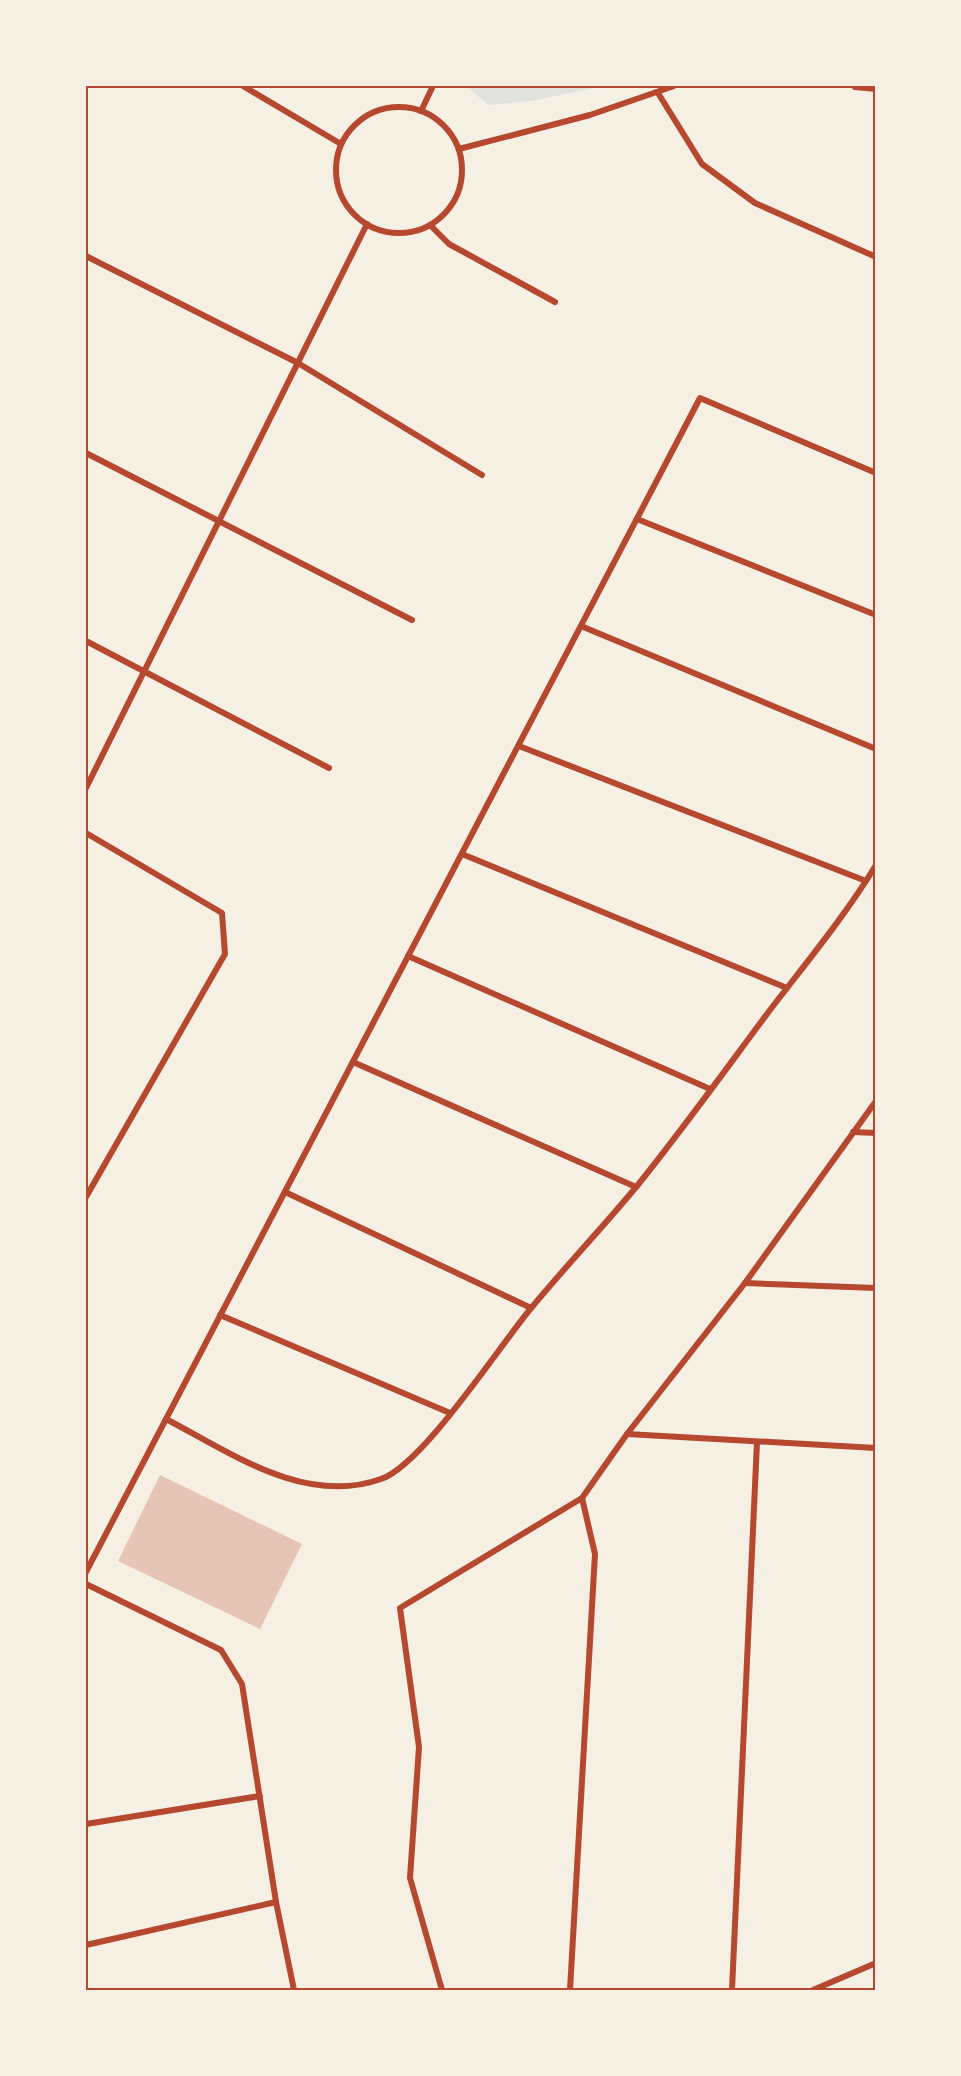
<svg xmlns="http://www.w3.org/2000/svg" width="961" height="2076" font-family="'Open Sans',sans-serif">
<style>
.green{fill:#e2e4dc}
.building{fill:#e6c5b7}
.lines{fill:none;stroke-linecap:round;stroke-linejoin:round}
.minor{stroke:#b5482f;stroke-width:6}
.neatline{fill:none;stroke:#b5482f;stroke-width:2}
</style>
<rect width="100%" height="100%" fill="#f6efe4"/>
<path class="green" d="M465,86H604L531,101L489,105Z"/>
<path class="building" d="M160,1475L302,1544L260,1629L118,1561Z"/>
<g class="lines">
<g class="minor">
<path d="M243,86L341,144"/>
<path d="M855,87L876,89"/>
<path d="M658,93L702,164L755,203L876,257"/>
<circle cx="399" cy="170" r="63"/>
<path d="M421,111L433,86"/>
<path d="M459,149L590,115L674,86"/>
<path d="M430,225L449,244L555,302"/>
<path d="M86,256L298,363L482,475"/>
<path d="M86,453L412,620"/>
<path d="M637,519L876,615"/>
<path d="M581,626L876,749"/>
<path d="M86,641L329,768"/>
<path d="M519,746L866,881"/>
<path d="M86,788L367,224"/>
<path d="M86,833L222,913L225,954L86,1197"/>
<path d="M462,854L787,988"/>
<path d="M408,956L710,1089"/>
<path d="M353,1062L636,1187"/>
<path d="M853,1132L876,1133"/>
<path d="M285,1192L531,1308"/>
<path d="M745,1283L876,1288"/>
<path d="M220,1315L450,1413"/>
<path d="M166,1419C231,1453 305,1506 381,1479C423,1465 500,1345 532,1307C566,1266 603,1227 637,1186C683,1129 726,1069 770,1010C806,963 845,916 876,865"/>
<path d="M627,1434L876,1448"/>
<path d="M86,1572L700,398L876,473"/>
<path d="M86,1584L221,1650L242,1684L276,1902L294,1990"/>
<path d="M86,1824L260,1796"/>
<path d="M86,1945L276,1902"/>
<path d="M442,1990L410,1878L419,1747L400,1608L582,1498L627,1434L745,1283L876,1101"/>
<path d="M570,1990L595,1554L582,1498"/>
<path d="M732,1990L757,1442"/>
<path d="M813,1990L876,1963"/>
</g>
</g>
<rect width="961" height="2076" fill="none" stroke="#f6efe4" stroke-width="174"/>
<rect x="87" y="87" width="787" height="1902" class="neatline"/>
</svg>
